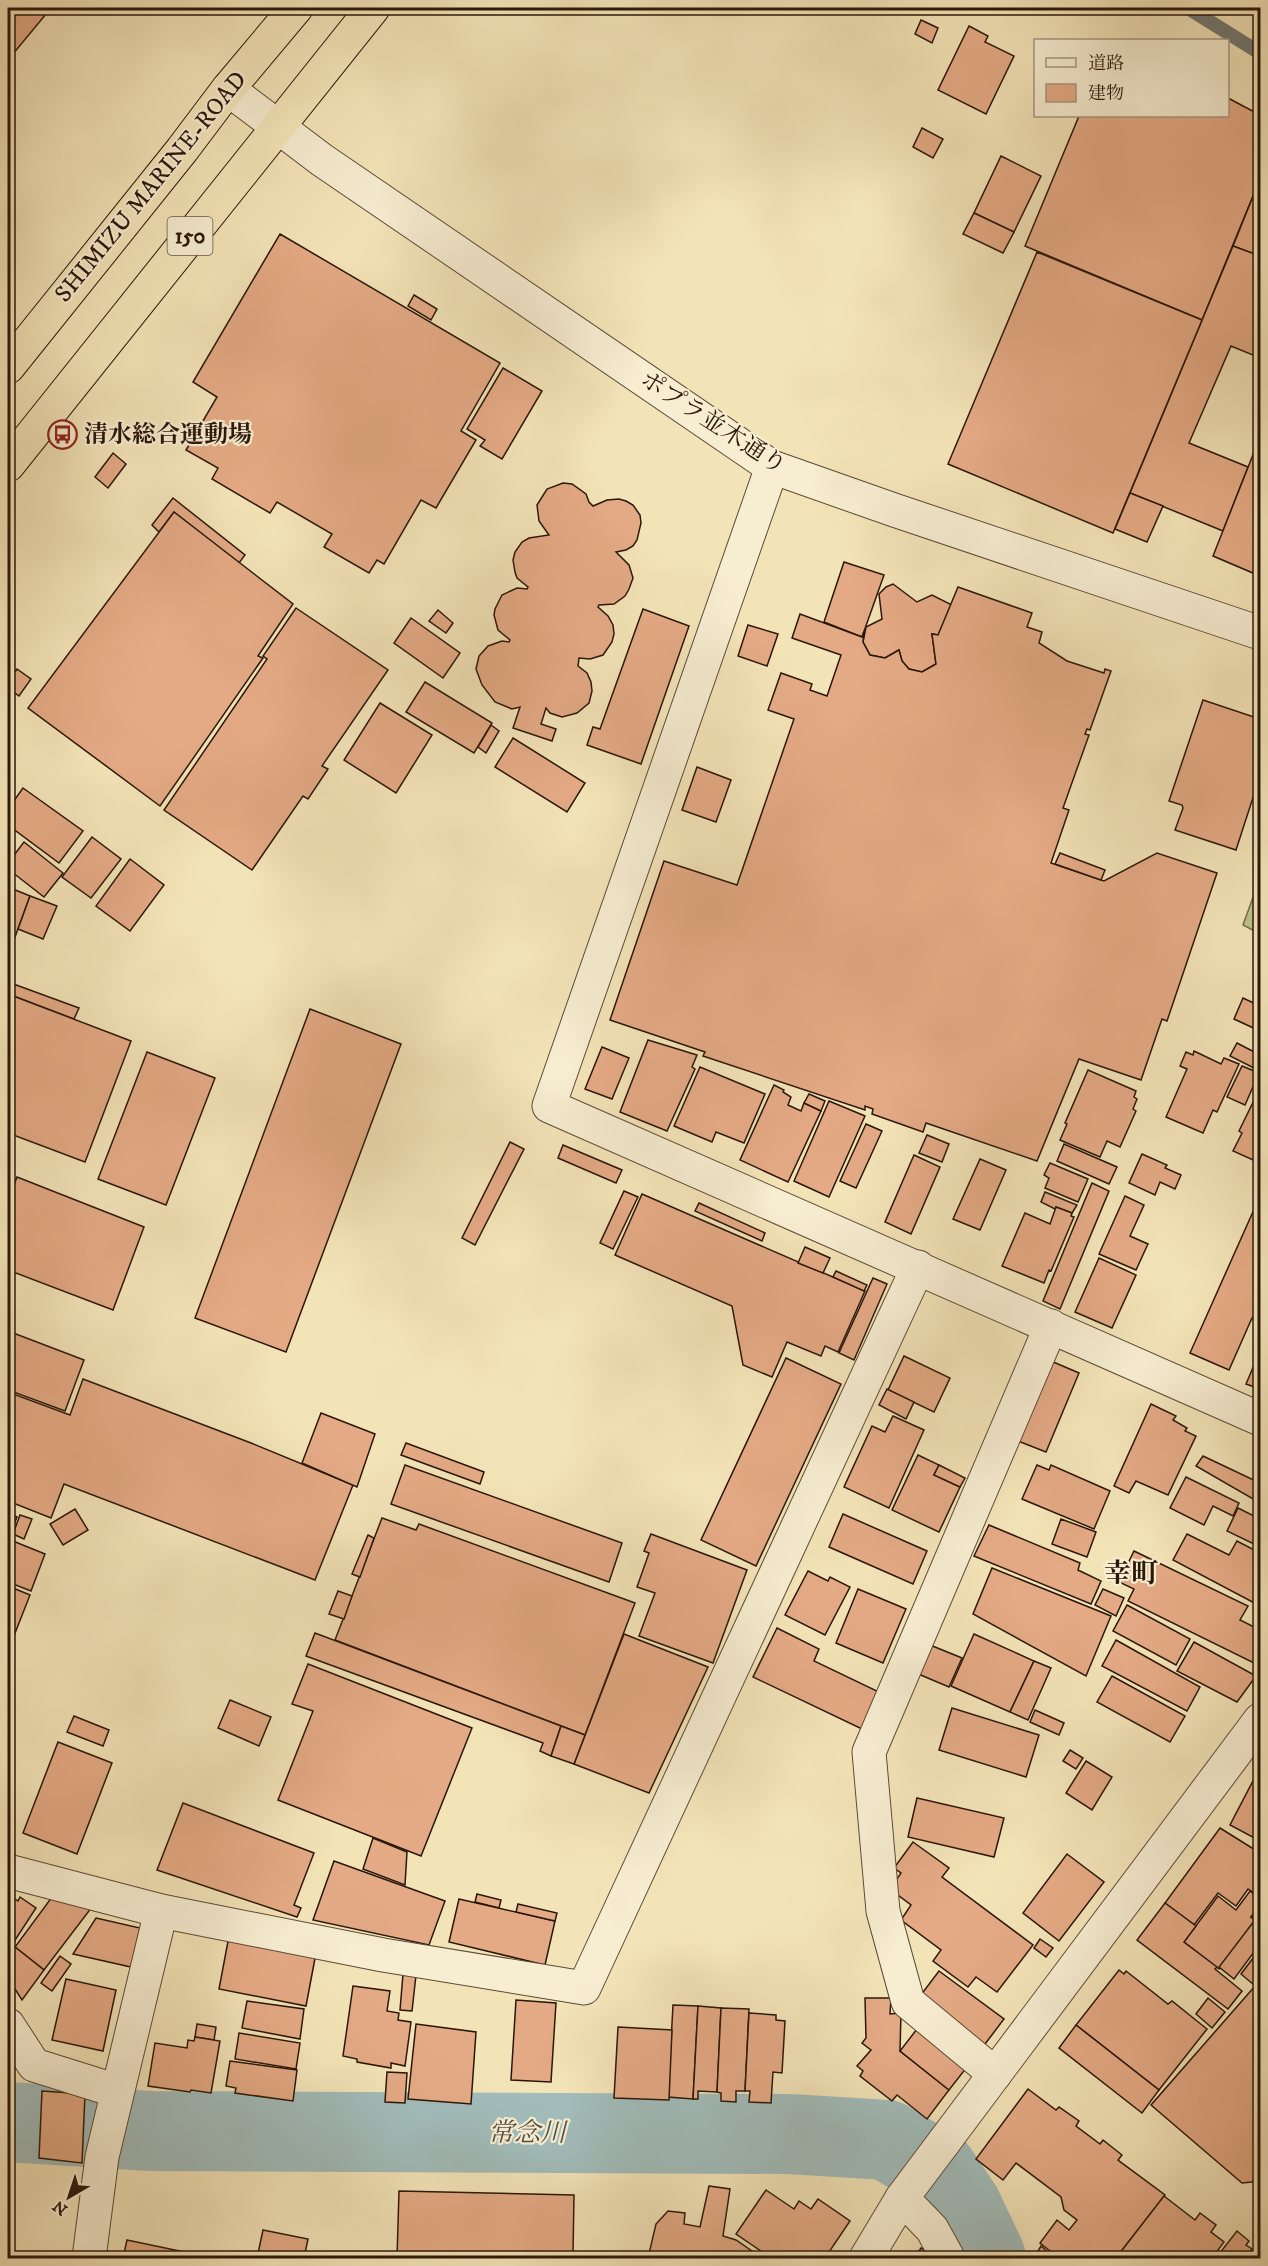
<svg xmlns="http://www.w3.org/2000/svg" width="1268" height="2266" font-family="'IM FELL DW Pica','Noto Serif JP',serif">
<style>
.green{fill:#bfc38c;stroke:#746d4b;stroke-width:1.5}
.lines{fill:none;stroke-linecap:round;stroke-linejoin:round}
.stream{stroke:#717a74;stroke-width:14}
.river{stroke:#a1bcba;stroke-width:80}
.building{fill:#e4aa85;stroke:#2a170a;stroke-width:1.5}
.minor-casing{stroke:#5c4a36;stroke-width:35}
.tertiary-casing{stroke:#5c4a36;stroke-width:35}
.trunk-casing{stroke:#2a170a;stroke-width:35}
.minor{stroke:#f7edd1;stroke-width:33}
.tertiary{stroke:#f7edd1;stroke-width:33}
.trunk{stroke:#f3e4b8;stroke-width:33}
.labels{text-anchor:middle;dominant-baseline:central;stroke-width:4.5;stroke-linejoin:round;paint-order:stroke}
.shield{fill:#f7edd1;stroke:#685746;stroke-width:1.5}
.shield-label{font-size:22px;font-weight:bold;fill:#2a170a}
.street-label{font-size:24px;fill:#2a170a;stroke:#f7edd1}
.poi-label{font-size:24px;font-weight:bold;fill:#2a170a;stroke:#f7edd1;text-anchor:start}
.water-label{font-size:26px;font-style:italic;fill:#545148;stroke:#f7edd1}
.quarter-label{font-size:27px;font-weight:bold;fill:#2a170a;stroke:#f7edd1}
</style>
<rect width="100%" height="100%" fill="#f3e4b8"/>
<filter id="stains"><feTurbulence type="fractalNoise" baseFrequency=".00333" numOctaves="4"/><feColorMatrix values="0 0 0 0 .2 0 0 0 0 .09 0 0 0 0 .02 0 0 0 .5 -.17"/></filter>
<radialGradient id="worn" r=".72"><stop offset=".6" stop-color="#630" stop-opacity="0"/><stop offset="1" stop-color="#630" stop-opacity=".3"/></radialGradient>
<path class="green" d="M1260,878V934L1243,925Z"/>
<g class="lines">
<path class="stream" d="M1188,8L1260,53"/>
<path class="river" d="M8,2122L151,2131L789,2134L887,2140L937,2170L962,2207L986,2258"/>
</g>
<g class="building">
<path d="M8,8H51L8,60Z"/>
<path d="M921,20L938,28L932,43L915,34Z"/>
<path d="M969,26L988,36L985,42L1014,56L986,114L938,90Z"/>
<path d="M1228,98L1260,115V179L1202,320L1025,246L1079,116H1228Z"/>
<path d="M922,128L943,139L933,158L913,147Z"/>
<path d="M1001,156L1041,176L1014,232L974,213Z"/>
<path d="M1260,179V256L1233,246Z"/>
<path d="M974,213L1014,232L1003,253L963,234Z"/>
<path d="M280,234L500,363L461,431L476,440L436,508L421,500L384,564L377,560L369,573L324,547L332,534L277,502L270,513L212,479L218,468L186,450L217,397L193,382Z"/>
<path d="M1233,246L1260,256V358L1231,346L1189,443L1248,467L1223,531L1130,493Z"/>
<path d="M1037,252L1202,320L1113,533L948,464Z"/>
<path d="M414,295L437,309L431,320L408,306Z"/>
<path d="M503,368L542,391L502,459L480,446L485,440L467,429Z"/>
<path d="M1260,437V576L1213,556Z"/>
<path d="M113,453L126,464L108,488L95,477Z"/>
<path d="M563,483L572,484L586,494L589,502L593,506L607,500L619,499L626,501L633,505L640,515L641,523L637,540L633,546L626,550L616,552L629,565L633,578L629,589L625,596L614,604L599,605L598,607L608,616L613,625L614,634L612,642L603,655L590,659L579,658L578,666L587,673L591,682L592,691L589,703L577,713L562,717L550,713L546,708L541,724L556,729L552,741L513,728L520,707L512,709L495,702L482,685L476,669L479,656L488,646L502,641L509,642L510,640L498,630L494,615L495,609L502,595L517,588L527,589L528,587L517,578L515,572L513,560L515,552L522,542L529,538L549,535L539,521L537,505L547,489Z"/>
<path d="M1130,493L1163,506L1147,542L1115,529Z"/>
<path d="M173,498L245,555L239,563L174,512L159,532L152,525Z"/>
<path d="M174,512L293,604L258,656L263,658L160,806L28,708Z"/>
<path d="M844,562L884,575L862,637L824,622Z"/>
<path d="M893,584L917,602L932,595L952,605L938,635L932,634L936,664L922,672L909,669L902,661L899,650L885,658L870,655L863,642L866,627L882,619L879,594L886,587Z"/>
<path d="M958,587L1032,613L1027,627L1042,632L1039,643L1067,661L1104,673L1105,669L1111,671L1090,730L1087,729L1085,734L1089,735L1063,808L1069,810L1051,863L1104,881L1157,853L1217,873L1167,1021L1162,1019L1141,1080L1079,1059L1037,1161L926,1123L923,1132L872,1114L873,1109L865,1106V1110L703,1056L705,1052L610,1020L664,861L737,885L794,719L768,710L781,673L812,684L810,690L827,696L841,655L792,638L800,614L862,637L864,632L863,642L870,655L885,658L899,650L902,661L909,669L922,672L936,664L932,634L938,635Z"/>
<path d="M296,608L388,670L322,766L328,769L308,799L303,796L252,870L164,810L267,659L263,656Z"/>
<path d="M643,609L689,626L641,764L587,745L593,727L600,729Z"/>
<path d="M438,610L453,623L446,633L429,621Z"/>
<path d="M411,618L460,653L443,678L394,643Z"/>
<path d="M748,625L778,634L767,666L738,656Z"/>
<path d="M17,669L31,679L19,696L8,688V682Z"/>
<path d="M425,682L492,723L474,753L406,712Z"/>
<path d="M1203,700L1260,719V776L1236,850L1175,830L1183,808L1182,805L1169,801Z"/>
<path d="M380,703L432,735L396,793L344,760Z"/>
<path d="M491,725L499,731L486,753L478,747Z"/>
<path d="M513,738L585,783L567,812L495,767Z"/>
<path d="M697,767L731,780L716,822L682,810Z"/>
<path d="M23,788L83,831L59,863L8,825V809Z"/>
<path d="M92,837L121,859L91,898L62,877Z"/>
<path d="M24,842L63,873L44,897L8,869V863Z"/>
<path d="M1060,853L1105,870L1101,880L1055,864Z"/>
<path d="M130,859L164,885L130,931L96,906Z"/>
<path d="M8,887L30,896L11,948L8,947Z"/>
<path d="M30,896L57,906L43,939L18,929Z"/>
<path d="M8,982L79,1008L74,1019L8,994Z"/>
<path d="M8,994L131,1041L85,1162L8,1133Z"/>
<path d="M1243,998L1260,1006V1031L1234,1019Z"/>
<path d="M310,1009L401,1044L286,1352L195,1318Z"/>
<path d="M648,1040L697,1055L692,1067L695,1069L667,1131L620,1112Z"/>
<path d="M1237,1043L1260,1055L1258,1070L1230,1056Z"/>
<path d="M602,1047L629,1058L612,1099L585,1089Z"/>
<path d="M1194,1051L1221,1064L1224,1058L1239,1064L1217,1112L1213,1110L1203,1133L1166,1117L1187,1069L1180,1066L1186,1052L1193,1055Z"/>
<path d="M147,1052L215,1078L166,1205L98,1179Z"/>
<path d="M1242,1066L1259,1073L1245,1105L1227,1097Z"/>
<path d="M700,1067L765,1094L744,1143L716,1132L712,1142L674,1126Z"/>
<path d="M1088,1070L1136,1091L1134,1097L1137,1099L1133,1109L1136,1111L1120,1147L1107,1141L1100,1157L1060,1140L1067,1124L1065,1123Z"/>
<path d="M774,1085L784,1090L783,1092L791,1097L788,1105L801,1111L804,1103L821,1111L788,1182L740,1160Z"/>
<path d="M1260,1088V1163L1233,1151L1242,1133L1239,1131Z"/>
<path d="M809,1094L825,1101L821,1111L804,1103Z"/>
<path d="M829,1101L865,1116L829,1197L794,1181Z"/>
<path d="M866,1124L882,1131L856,1188L840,1181Z"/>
<path d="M927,1135L949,1144L942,1162L919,1153Z"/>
<path d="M510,1142L524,1149L475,1245L462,1238Z"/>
<path d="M1064,1144L1117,1167L1109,1184L1057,1161Z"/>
<path d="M563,1145L622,1170L616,1183L558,1158Z"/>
<path d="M1142,1154L1167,1165L1165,1168L1181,1175L1175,1189L1160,1182L1155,1195L1129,1183Z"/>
<path d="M914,1155L940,1167L911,1234L885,1222Z"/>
<path d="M980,1159L1006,1170L980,1230L953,1219Z"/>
<path d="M1050,1163L1088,1179L1078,1202L1045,1188L1049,1178L1044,1175Z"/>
<path d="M17,1177L144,1227L113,1310L8,1270V1201Z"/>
<path d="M1092,1183L1109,1191L1060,1309L1043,1301Z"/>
<path d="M624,1191L638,1197L613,1249L600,1243Z"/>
<path d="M1045,1192L1077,1205L1072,1213L1056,1207L1055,1209L1041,1202Z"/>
<path d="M642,1194L865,1291L838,1352L825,1346L821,1356L787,1342L772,1377L743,1365L732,1306L615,1255Z"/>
<path d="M1125,1196L1144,1205L1130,1236L1148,1244L1136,1270L1099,1254Z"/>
<path d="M1260,1196V1322L1252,1318L1229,1370L1190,1353Z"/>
<path d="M699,1203L765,1233L762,1241L695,1211Z"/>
<path d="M1056,1207L1072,1213L1071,1216L1074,1217L1051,1271L1049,1270L1044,1283L1002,1266L1025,1213L1050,1224Z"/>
<path d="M805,1247L830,1258L823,1273L798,1263Z"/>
<path d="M1099,1258L1136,1275L1112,1328L1075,1312Z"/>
<path d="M836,1271L867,1285L864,1291L833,1277Z"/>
<path d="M873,1278L887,1284L854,1360L839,1353Z"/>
<path d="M8,1331L84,1360L65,1411L8,1390Z"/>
<path d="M1260,1351V1389L1246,1384Z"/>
<path d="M904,1356L950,1378L934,1412L888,1390Z"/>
<path d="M786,1358L841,1384L756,1566L701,1540Z"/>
<path d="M1051,1361L1079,1373L1046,1452L1018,1441Z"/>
<path d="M83,1379L251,1443L353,1485L315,1580L64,1484L51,1518L8,1501V1392L70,1415Z"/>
<path d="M887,1389L914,1402L906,1419L879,1405Z"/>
<path d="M1151,1404L1176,1416L1173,1420L1187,1428L1185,1431L1196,1436L1168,1495L1136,1481L1129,1493L1114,1486Z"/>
<path d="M321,1413L375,1434L357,1487L302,1463Z"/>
<path d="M893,1416L924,1430L889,1508L844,1487L872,1426L885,1432Z"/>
<path d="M406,1443L484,1472L480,1484L401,1455Z"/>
<path d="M918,1455L939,1465L934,1475L960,1487L939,1532L892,1510Z"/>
<path d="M1203,1456L1260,1483V1503L1196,1466Z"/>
<path d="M405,1465L622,1543L609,1582L391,1504Z"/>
<path d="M939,1465L965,1478L960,1487L934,1475Z"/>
<path d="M1037,1465L1049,1470L1051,1465L1110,1491L1094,1529L1022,1499Z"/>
<path d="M1186,1477L1239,1503L1233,1516L1213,1506L1204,1525L1170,1508Z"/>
<path d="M1238,1508L1260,1519V1541L1258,1546L1227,1531Z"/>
<path d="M75,1509L88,1530L63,1545L50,1524Z"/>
<path d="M8,1513L17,1517L8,1541Z"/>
<path d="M843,1514L927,1551L913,1584L829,1547Z"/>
<path d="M20,1515L32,1519L24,1539L13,1534Z"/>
<path d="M382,1518L416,1530L419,1524L635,1603L585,1735L335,1640Z"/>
<path d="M1061,1519L1096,1532L1087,1557L1052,1544Z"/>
<path d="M989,1525L1080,1563L1078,1570L1101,1581L1091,1604L974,1556Z"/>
<path d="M651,1534L747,1570L713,1663L639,1636L655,1593L637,1587L649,1553L644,1551Z"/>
<path d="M1187,1534L1229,1555L1237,1541L1260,1553V1606L1173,1560Z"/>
<path d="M368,1535L374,1538L360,1577L352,1574Z"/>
<path d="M8,1539L45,1554L31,1591L8,1582Z"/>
<path d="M1134,1551L1248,1606L1240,1620L1260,1630V1649L1254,1663L1128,1601L1134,1589L1119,1582Z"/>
<path d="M992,1568L1111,1616L1086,1676L973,1614Z"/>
<path d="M808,1571L828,1581L830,1577L850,1587L825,1635L785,1615Z"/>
<path d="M13,1588L30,1595L8,1651V1602Z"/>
<path d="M858,1589L906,1609L883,1663L836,1643Z"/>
<path d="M1103,1589L1124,1598L1116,1616L1095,1605Z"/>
<path d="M338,1591L352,1596L344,1619L329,1614Z"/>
<path d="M1127,1605L1190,1639L1176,1665L1113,1631Z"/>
<path d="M777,1628L819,1649L814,1661L879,1692L862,1729L753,1677Z"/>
<path d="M315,1633L561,1726L551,1756L540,1751L543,1743L306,1656Z"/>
<path d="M624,1634L708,1667L649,1793L574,1764Z"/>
<path d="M974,1634L1034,1661L1010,1712L951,1686Z"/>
<path d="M1116,1640L1200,1687L1187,1711L1102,1666Z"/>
<path d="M1194,1642L1256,1676L1237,1702L1177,1671Z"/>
<path d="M930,1645L962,1658L949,1687L916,1673Z"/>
<path d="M1034,1661L1051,1668L1028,1720L1010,1712Z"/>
<path d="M308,1664L472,1728L421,1856L278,1800L313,1711L292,1704Z"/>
<path d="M1112,1676L1185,1716L1170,1742L1097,1702Z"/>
<path d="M230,1700L271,1717L259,1746L218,1728Z"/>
<path d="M952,1708L1039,1735L1026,1777L939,1750Z"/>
<path d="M1035,1710L1064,1723L1059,1735L1030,1722Z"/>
<path d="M74,1716L109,1730L103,1746L67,1732Z"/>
<path d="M561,1726L585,1735L574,1764L551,1756Z"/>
<path d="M58,1742L112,1763L77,1854L23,1833Z"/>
<path d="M1070,1750L1083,1758L1076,1769L1063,1761Z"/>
<path d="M1086,1761L1112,1777L1092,1810L1066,1793Z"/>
<path d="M1255,1777L1260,1779V1841L1230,1825Z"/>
<path d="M917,1798L1004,1818L994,1857L908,1837Z"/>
<path d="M183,1803L314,1853L294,1905L301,1908L297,1917L157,1870Z"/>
<path d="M1220,1828L1260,1853V1897L1248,1889L1236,1906L1218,1893L1194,1925L1165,1903Z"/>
<path d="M373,1838L407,1852L405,1885L363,1869Z"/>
<path d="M913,1842L949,1868L942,1877L1033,1945L997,1992L976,1977L968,1987L933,1961L941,1950L901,1920L911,1905L890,1889L901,1873L894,1868Z"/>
<path d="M1067,1854L1104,1882L1059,1941L1023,1913Z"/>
<path d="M334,1861L445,1901L429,1945L313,1920Z"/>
<path d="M1250,1891L1260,1899V1905L1251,1917L1255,1920L1219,1969L1184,1942L1218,1896L1236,1910Z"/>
<path d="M55,1893L95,1903L44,1970L15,1947Z"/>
<path d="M8,1894L18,1901L20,1897L36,1908L8,1951Z"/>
<path d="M477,1894L501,1900L499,1908L475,1902Z"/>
<path d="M459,1899L555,1921L545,1965L449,1942Z"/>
<path d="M1165,1903L1196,1926L1184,1942L1217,1967L1215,1969L1242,1991L1228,2009L1137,1940Z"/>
<path d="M518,1904L557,1913L555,1921L516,1912Z"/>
<path d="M1258,1908L1260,1910V1944L1234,1979L1219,1967L1255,1920L1251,1917Z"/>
<path d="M96,1918L140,1928L131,1967L73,1954Z"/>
<path d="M229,1936L316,1953L306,2006L219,1989Z"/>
<path d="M1040,1939L1053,1948L1046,1957L1034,1948Z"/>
<path d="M15,1947L44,1970L22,2000L8,1978V1958Z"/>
<path d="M1260,1949V1990L1241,1974Z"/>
<path d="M60,1956L71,1964L52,1991L41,1983Z"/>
<path d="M1119,1970L1124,1974L1126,1971L1168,2004L1172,2001L1207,2029L1159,2090L1076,2025Z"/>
<path d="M939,1971L1004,2019L979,2052L914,2004Z"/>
<path d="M403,1974L416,1975L412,2011L400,2010Z"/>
<path d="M66,1979L116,1990L103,2051L52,2040Z"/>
<path d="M353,1986L390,1991L387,2011L399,2013L398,2020L411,2022L405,2066L391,2063V2068L357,2062V2059L343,2056Z"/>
<path d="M1255,1986L1260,1990V2173L1252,2182L1242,2183L1151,2105Z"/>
<path d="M865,1998H891L890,2014L901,2013L900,2051L949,2090L927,2119L897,2095L892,2101L860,2076L863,2071L857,2066L871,2050L862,2043L866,2038Z"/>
<path d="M1208,1998L1225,2012L1212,2028L1196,2014Z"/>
<path d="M516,2000L556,2003L551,2082L511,2080Z"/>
<path d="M247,2001L304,2009L300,2039L242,2028Z"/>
<path d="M673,2005L698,2006L693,2099L668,2097Z"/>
<path d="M698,2006L721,2008L717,2092L698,2091V2099H693Z"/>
<path d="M721,2008L749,2009L745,2091H736V2102L721,2101V2093L717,2092Z"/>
<path d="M749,2013L776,2015V2020L785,2021L782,2073L773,2072L771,2103L749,2102L750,2091H745Z"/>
<path d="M197,2024L216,2027L214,2040L195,2037Z"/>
<path d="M416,2024L476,2032L471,2104L408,2099Z"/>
<path d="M1076,2025L1159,2090L1142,2113L1059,2048Z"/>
<path d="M618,2027L672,2030L669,2100L614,2098Z"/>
<path d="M917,2029L967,2067L949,2090L900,2051Z"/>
<path d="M239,2033L300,2043L296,2069L235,2059Z"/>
<path d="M195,2037L220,2041L211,2093L191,2090L190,2092L148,2086L155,2043L187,2048L188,2040L194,2041Z"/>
<path d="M230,2061L297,2070L293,2101L235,2093L236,2088L226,2086Z"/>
<path d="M387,2072L407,2073L405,2103L385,2102Z"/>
<path d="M1028,2089L1056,2110L1059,2107L1079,2121L1076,2126L1100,2144L1103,2140L1122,2155L1118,2160L1165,2195L1116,2258H1044L1050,2251L1040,2243L1057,2220L1069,2230L1077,2220L1064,2210L1061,2197L1016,2163L1003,2180L976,2159Z"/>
<path d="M42,2091L85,2094L82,2163L39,2158Z"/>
<path d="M709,2186L730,2189L723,2236L736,2240L762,2258H648L656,2224L668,2211L685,2213L684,2224L700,2227Z"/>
<path d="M766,2190L794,2209L799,2201L811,2209L818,2199L850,2221L825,2258H771L736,2234Z"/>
<path d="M399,2191L574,2195L573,2253L592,2254V2258H397Z"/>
<path d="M1164,2196L1195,2220L1200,2213L1216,2225L1211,2232L1224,2242L1212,2258H1116Z"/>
<path d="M263,2230L308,2239L304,2258H257Z"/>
<path d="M1237,2231L1249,2241L1246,2245L1252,2249L1244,2258H1216Z"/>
<path d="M127,2240L213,2258H123Z"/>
<path d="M1041,2246L1049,2253L1044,2258H1034Z"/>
<path d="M921,2248L928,2252L931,2258H914Z"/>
</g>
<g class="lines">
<defs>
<g id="minor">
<path d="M772,467L549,1106L1260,1419"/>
<path d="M8,1871L161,1911L383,1955L584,1988L918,1267"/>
<path d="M8,2025L34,2065L117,2091"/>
<path d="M995,2074L908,2002L883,1911L869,1752L1051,1326"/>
<path d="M944,2142L902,2198L932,2229L948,2258"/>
<path d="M89,2258L102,2157L161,1911"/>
</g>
<g id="tertiary">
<path d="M228,89L322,160L772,467L894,510L1260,633"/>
<path d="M944,2142L1260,1720"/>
<path d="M866,2258L902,2198"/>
</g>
<g id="trunk">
<path d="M8,367L182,150L228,89L296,8"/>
<path d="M8,465L373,8"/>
</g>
</defs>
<use href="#minor" class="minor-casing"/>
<use href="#tertiary" class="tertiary-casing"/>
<use href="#trunk" class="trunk-casing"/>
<use href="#minor" class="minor"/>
<use href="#tertiary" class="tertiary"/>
<use href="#trunk" class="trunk"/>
</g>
<defs>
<symbol id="bus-ring" viewBox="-11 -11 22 22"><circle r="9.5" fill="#f7edd1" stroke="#8f2418" stroke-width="1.5"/><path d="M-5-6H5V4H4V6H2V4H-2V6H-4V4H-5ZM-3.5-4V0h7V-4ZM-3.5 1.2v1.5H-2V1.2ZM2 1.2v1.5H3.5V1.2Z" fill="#8f2418"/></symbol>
</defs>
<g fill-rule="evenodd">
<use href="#bus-ring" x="46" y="418" width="33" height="33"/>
</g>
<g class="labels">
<rect class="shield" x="167.5" y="217" width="45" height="38" rx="4.5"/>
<g class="shield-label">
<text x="190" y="236">150</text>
</g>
<g class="street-label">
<text transform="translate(151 187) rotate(-51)">SHIMIZU MARINE-ROAD</text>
<text transform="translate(713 423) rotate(33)">ポプラ並木通り</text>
</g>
<g class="poi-label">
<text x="84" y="435">清水総合運動場</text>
</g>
<g class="water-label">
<text x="527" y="2133">常念川</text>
</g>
<g class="quarter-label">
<text x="1131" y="1574">幸町</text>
</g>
</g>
<rect width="1268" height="2266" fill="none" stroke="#f3e4b8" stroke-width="30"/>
<rect x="9" y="9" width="1250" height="2248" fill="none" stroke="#2a170a" stroke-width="3"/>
<rect x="15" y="15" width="1238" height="2236" fill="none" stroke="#2a170a" stroke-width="1.5"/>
<rect x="1034" y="39" width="195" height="78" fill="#f7edd1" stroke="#a59781" stroke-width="1.5"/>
<rect x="1046" y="58" width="30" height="9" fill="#f7edd1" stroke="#a59781" stroke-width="1.5"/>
<text x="1088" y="69" font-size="18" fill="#2a170a">道路</text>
<rect x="1046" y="84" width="30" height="18" fill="#e4aa85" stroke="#a59781" stroke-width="1.5"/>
<text x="1088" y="99" font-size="18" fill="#2a170a">建物</text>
<g transform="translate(69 2197) rotate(219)" stroke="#f7edd1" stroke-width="4.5" paint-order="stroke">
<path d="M0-4.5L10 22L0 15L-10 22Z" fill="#2a170a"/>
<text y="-9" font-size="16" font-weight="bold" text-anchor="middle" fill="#2a170a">N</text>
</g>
<rect width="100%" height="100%" filter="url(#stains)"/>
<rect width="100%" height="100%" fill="url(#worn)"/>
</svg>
